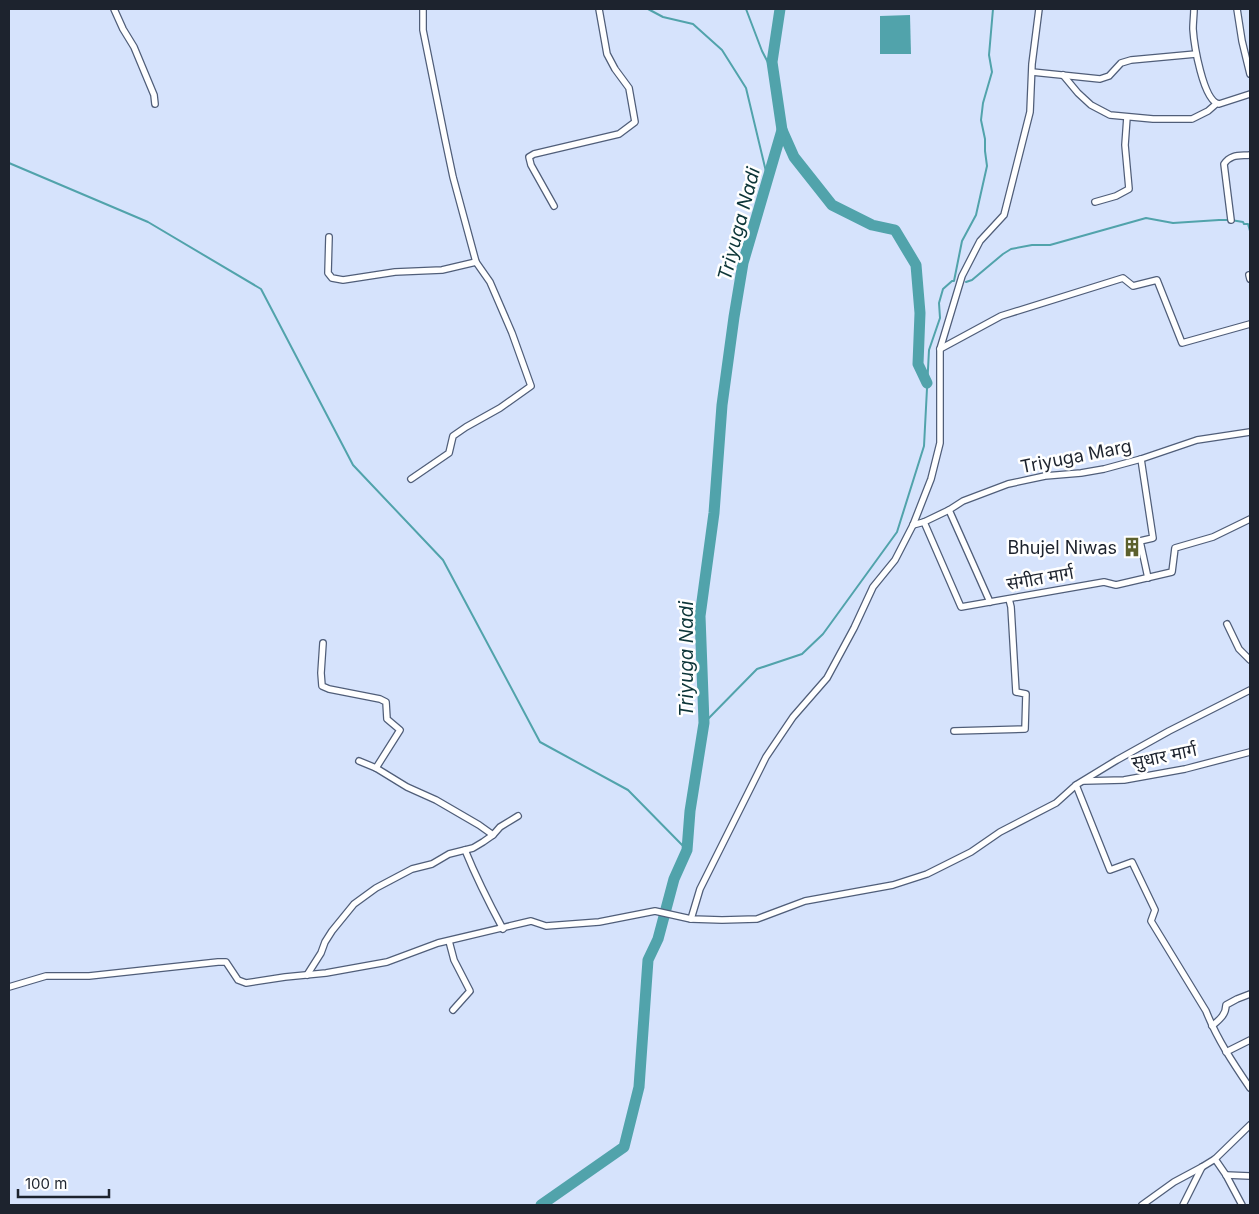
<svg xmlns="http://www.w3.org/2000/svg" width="1259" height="1214" font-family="Inter,'Noto Sans Devanagari',sans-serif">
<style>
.water{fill:#51a3ab}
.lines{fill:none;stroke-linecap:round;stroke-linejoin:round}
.stream{stroke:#51a3ab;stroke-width:2}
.river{stroke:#51a3ab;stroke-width:11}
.minor-casing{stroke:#505e79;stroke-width:8}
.minor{stroke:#fff;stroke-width:5.5}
.labels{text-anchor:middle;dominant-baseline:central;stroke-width:5;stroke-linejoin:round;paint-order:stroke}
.street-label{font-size:18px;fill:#1d232e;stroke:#fff}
.poi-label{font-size:18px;fill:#1d232e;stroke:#fff;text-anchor:end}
.water-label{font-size:19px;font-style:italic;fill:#0c3538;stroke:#fff}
</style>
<rect width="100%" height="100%" fill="#d6e3fc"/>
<path class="water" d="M910,15L911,54H880V16Z"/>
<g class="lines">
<g class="stream">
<path d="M648,9L663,17L693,24L722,50L746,88L768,180"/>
<path d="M746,9L762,51L774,74"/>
<path d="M9,163L148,222L261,289L353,465L443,560L540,742L628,790L687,850"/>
<path d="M966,282L972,280L1003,254L1011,249L1032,245H1050L1146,218L1173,223L1219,220H1231L1243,222L1244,224H1248L1250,231"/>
<path d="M704,723L757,669L802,654L823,634L897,532L924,446L929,350L940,318L939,303L943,289L952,281H954L962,241L976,215L987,166L985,151V139L981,120L983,103L992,72L989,55L993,9"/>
</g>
<g class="river">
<path d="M782,130L794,157L832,205L872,225L895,230L916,265L920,313L918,364L927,383"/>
<path d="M541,1205L624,1147L639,1087L648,960L658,939L674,879L687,850L690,811L704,723L700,616L714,513L722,405L734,317L743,263L782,130L772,62L780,9"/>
</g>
<defs>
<g id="minor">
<path d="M114,9L123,29L134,47L154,95L155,104"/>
<path d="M1194,9C1194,15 1193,22 1193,29C1194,44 1203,101 1219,104L1250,94"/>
<path d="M1237,9L1242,41L1250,74"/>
<path d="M1032,72L1100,79L1109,76L1121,63L1131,60L1196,54"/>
<path d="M1063,75L1078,93L1091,105L1110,115L1153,119H1192L1208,111L1216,104"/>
<path d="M1095,202L1116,196L1129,189L1125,145L1127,117"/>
<path d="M554,206L531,165L529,157L534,154L619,134L635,122L629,88L615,69L607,54L599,9"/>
<path d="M1231,220L1224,164C1231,154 1239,156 1250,155"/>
<path d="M329,237L328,273L332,278L343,280L395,272L442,270L476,262"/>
<path d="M1249,275L1250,279"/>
<path d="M940,349L1001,316L1123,278L1133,286L1157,280L1182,343L1250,324"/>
<path d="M1141,459L1153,538L1140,541L1148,578"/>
<path d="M411,479L449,453L453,436L466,427L500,408L531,386L512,333L490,282L476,262L453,177L445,139L423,30V9"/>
<path d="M949,510L990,602"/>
<path d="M924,522L961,607L1104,582L1116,585L1172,572L1175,548L1213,537L1250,519"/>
<path d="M913,525L924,522L949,510L963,501L1008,484L1045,476L1081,473L1104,469L1141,459L1197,440L1250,432"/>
<path d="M1227,624L1239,649L1250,660"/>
<path d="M323,643L321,673L322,686L329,689L380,699L386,702L387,719L400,730L376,768"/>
<path d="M954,731L1025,729L1026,694L1016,692L1011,607L1009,599"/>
<path d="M359,761L376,768L407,787L436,800L479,825L493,835"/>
<path d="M1084,781L1124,780L1185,769L1250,752"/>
<path d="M1076,785L1110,870L1132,862L1155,910L1151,921L1206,1011C1217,1039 1233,1063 1250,1088"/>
<path d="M465,850C476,877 489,903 503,929"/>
<path d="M691,919L700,889L766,757L793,717L827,678L854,628L873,587L895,560L913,525L931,479L940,443V349L962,276L980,241L1004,215L1030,112L1032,64L1039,9"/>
<path d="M449,941L454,960L470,991L453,1010"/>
<path d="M307,975L321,953L325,942L332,931L354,904L376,888L412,869L432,864L449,854L473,848L483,842L493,835L500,827L518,816"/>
<path d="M9,987L46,976H89L218,962H226L238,980L246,983L285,977L326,973L387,962L438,943L531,921L546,926L599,922L655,911L691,919L722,920L757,919L805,901L893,885L927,874L971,852L1000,832L1056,803L1076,785L1117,760L1169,731L1250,690"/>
<path d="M1212,1026C1219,1020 1226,1015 1226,1005L1237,999L1250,994"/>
<path d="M1226,1052L1250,1040"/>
<path d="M1215,1159L1226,1175L1242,1205"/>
<path d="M1226,1175L1250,1176"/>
<path d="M1142,1205L1174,1182L1202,1167L1215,1159L1250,1125"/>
<path d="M1183,1205L1202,1167"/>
</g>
</defs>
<use href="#minor" class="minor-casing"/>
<use href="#minor" class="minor"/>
</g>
<defs>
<symbol id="building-bare" viewBox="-9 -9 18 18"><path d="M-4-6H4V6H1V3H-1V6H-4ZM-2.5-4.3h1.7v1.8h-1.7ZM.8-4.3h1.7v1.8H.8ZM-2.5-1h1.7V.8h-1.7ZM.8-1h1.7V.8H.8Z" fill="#5c602d" stroke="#fff" stroke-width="2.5" paint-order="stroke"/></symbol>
</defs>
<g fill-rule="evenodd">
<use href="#building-bare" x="1118" y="533" width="28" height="28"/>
</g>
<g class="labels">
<g class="street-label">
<text transform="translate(1076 456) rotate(-11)">Triyuga Marg</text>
<text transform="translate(1040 578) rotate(-10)">संगीत मार्ग</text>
<text transform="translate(1164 756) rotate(-12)">सुधार मार्ग</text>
</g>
<g class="poi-label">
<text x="1117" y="547">Bhujel Niwas</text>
</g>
<g class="water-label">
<text transform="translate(739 224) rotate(-75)">Triyuga Nadi</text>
<text transform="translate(686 659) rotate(-90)">Triyuga Nadi</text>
</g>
</g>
<rect width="1259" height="1214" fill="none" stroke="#1d232e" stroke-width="20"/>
<path d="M18 1189v8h91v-8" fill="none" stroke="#1d232e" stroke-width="2.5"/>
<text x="25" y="1189" font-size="15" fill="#1d232e" stroke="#ffffff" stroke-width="4" paint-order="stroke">100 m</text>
</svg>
